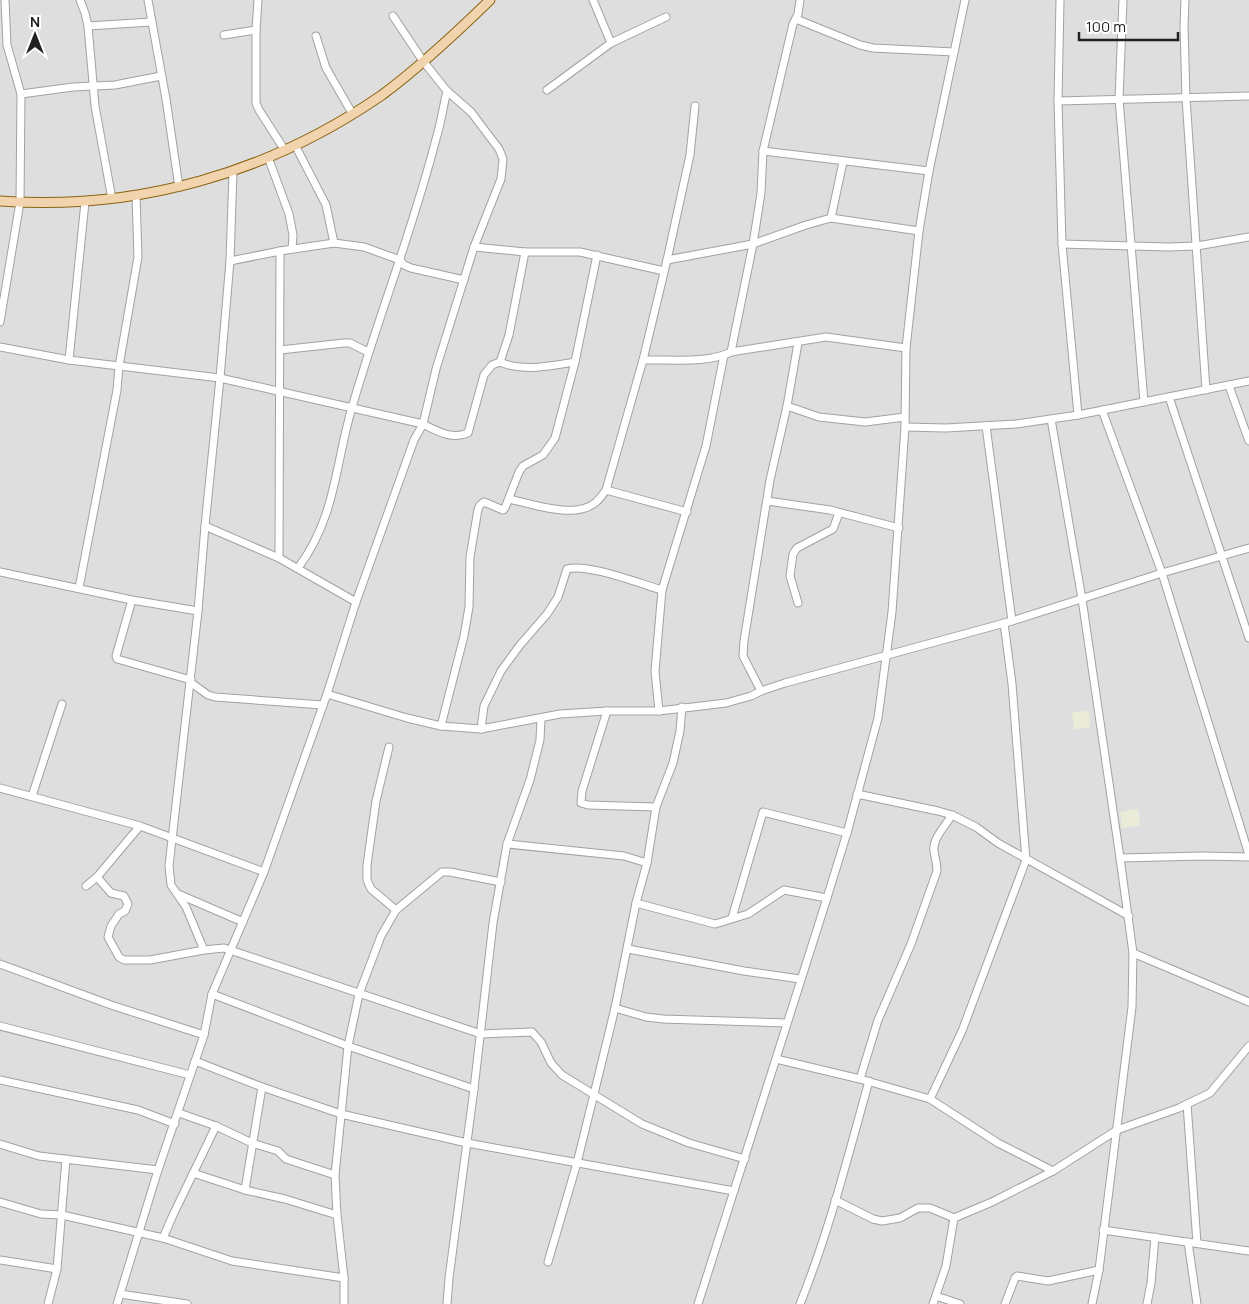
<svg xmlns="http://www.w3.org/2000/svg" width="1249" height="1304" font-family="Manrope,sans-serif">
<style>
.residential{fill:#dfdede}
.farmland{fill:#eaecd7}
.lines{fill:none;stroke-linecap:round;stroke-linejoin:round}
.minor-casing{stroke:#a2a2a2;stroke-width:9}
.major-casing{stroke:#8b6513;stroke-width:11}
.minor{stroke:#fff;stroke-width:7}
.major{stroke:#f1d4ad;stroke-width:9}
</style>
<rect width="100%" height="100%" fill="#f0eee9"/>
<rect class="residential" x="0" y="0" width="1249" height="1304"/>
<g class="farmland">
<path d="M1089,711L1090,728L1074,729L1072,712Z"/>
<path d="M1138,809L1140,825L1122,828L1120,812Z"/>
</g>
<g class="lines">
<defs>
<g id="minor">
<path d="M80,0L85,13L88,26L95,106L112,199"/>
<path d="M148,0L166,99L179,187"/>
<path d="M258,0L256,30V103L259,110L284,149"/>
<path d="M593,0L611,43"/>
<path d="M1060,0L1058,101L1062,244L1078,415"/>
<path d="M1123,0L1119,99L1144,402"/>
<path d="M1185,0L1184,26L1186,98L1206,390"/>
<path d="M796,19L860,45L873,48L954,52"/>
<path d="M88,26L151,22"/>
<path d="M224,35L256,30"/>
<path d="M316,36L326,68L352,113"/>
<path d="M547,90L611,43L666,17"/>
<path d="M21,94L73,87L115,85L161,76"/>
<path d="M1058,101L1249,96"/>
<path d="M295,145L326,205L334,243"/>
<path d="M763,151L929,171"/>
<path d="M268,157L289,214L293,235L292,249"/>
<path d="M233,171L230,261L220,378L205,526L198,611L169,866L171,885L186,907L204,950L224,948L481,1034L532,1032L541,1042L551,1063L562,1075L642,1124L689,1143L745,1159"/>
<path d="M831,218L919,231"/>
<path d="M1062,244L1168,247L1197,246L1249,237"/>
<path d="M474,247L525,252H580L664,271"/>
<path d="M525,252L509,335L500,362C522,372 551,366 575,362"/>
<path d="M667,260L753,244L806,225L831,218L843,162"/>
<path d="M230,261L280,251L334,243L364,247L400,260L404,265L411,268L464,280"/>
<path d="M0,322L20,202L21,94L7,45L5,0"/>
<path d="M0,347L69,360L220,378L423,424C437,431 452,440 468,433L484,375L492,365L500,362"/>
<path d="M280,350L344,343H350L368,352"/>
<path d="M731,352L753,244L761,193L763,151L793,24L798,14L800,0"/>
<path d="M69,360L85,202"/>
<path d="M643,360C670,359 707,364 731,352L826,337L906,348"/>
<path d="M1229,386L1249,441"/>
<path d="M1169,397L1249,638"/>
<path d="M787,406L819,417L865,422L905,417"/>
<path d="M1102,410L1162,573L1249,855"/>
<path d="M1051,419L1082,599L1120,858L1133,953L1132,1007L1099,1270L1092,1304"/>
<path d="M986,426L1012,621"/>
<path d="M905,427L946,428L1016,424L1078,415L1249,381"/>
<path d="M606,490L687,512"/>
<path d="M509,499C532,504 576,520 596,502C600,499 603,494 606,490L643,360L667,260L690,155L695,106"/>
<path d="M767,501L830,510L899,528"/>
<path d="M205,526L279,558L356,602"/>
<path d="M279,558L280,251"/>
<path d="M298,568C337,516 335,462 353,404C379,315 413,229 436,139C441,123 443,107 447,91"/>
<path d="M0,572L132,600L198,611"/>
<path d="M79,588L117,390L119,366L138,257L136,195"/>
<path d="M132,600L116,656L117,659L191,680"/>
<path d="M798,603L790,576L793,554L797,548L833,529L839,513"/>
<path d="M190,682L208,695L215,697L323,705"/>
<path d="M761,691L743,656L744,641L770,480L787,406L798,343"/>
<path d="M327,694L407,718L441,726L481,729L560,714L607,711H659L726,703L751,696L761,691L785,683L1012,621L1162,573L1249,548"/>
<path d="M607,711L582,791L581,803L588,805L656,807"/>
<path d="M659,711L655,671L662,590L706,446L724,355"/>
<path d="M441,726L464,636L469,607L470,557L478,509L480,505L484,502L503,510L505,508L519,472L523,466L543,455L555,438L575,362L597,255"/>
<path d="M481,729L484,706L501,671L520,645L547,614L558,597L567,569C587,563 641,584 662,590"/>
<path d="M389,747L376,801L367,865V880L371,889L396,910"/>
<path d="M0,788L140,826L264,872"/>
<path d="M857,794L938,811L952,815L976,827L998,843L1129,916"/>
<path d="M32,796L62,704"/>
<path d="M507,844L624,856L647,863"/>
<path d="M1120,858L1203,856L1249,857"/>
<path d="M97,877L111,893L124,896L128,904L125,911L119,914L111,926L108,937L119,957L124,960H150L204,950"/>
<path d="M86,886L97,877L140,826"/>
<path d="M178,894L243,922"/>
<path d="M636,903L715,924L748,914L784,890L827,898"/>
<path d="M732,918L763,812L847,833"/>
<path d="M628,949L744,971L800,979"/>
<path d="M1133,953L1249,1002"/>
<path d="M0,964L111,1005L204,1035"/>
<path d="M212,994L348,1046L474,1089"/>
<path d="M615,1008L646,1017L663,1019L787,1023"/>
<path d="M0,1026L190,1075"/>
<path d="M776,1059L860,1079L930,1099L998,1143L1053,1171"/>
<path d="M195,1061L262,1087L341,1114L467,1143L734,1191"/>
<path d="M860,1079L878,1020L911,944L937,871C937,864 935,858 934,851C932,839 946,825 952,815"/>
<path d="M0,1080L138,1110L175,1124"/>
<path d="M930,1099L962,1031L1026,860L1012,684L1004,623"/>
<path d="M1187,1104L1197,1243"/>
<path d="M179,1113L216,1126L252,1143L278,1151L286,1159L292,1161L335,1175"/>
<path d="M0,1144L39,1156L158,1170"/>
<path d="M193,1173L245,1190L285,1199L337,1215"/>
<path d="M245,1190L262,1087"/>
<path d="M835,1200L873,1219L882,1221L900,1218L918,1208H930L954,1218L992,1202L1053,1171L1117,1130L1179,1108L1210,1093L1249,1046"/>
<path d="M0,1202L41,1214L62,1215L163,1238L232,1261L344,1278"/>
<path d="M1103,1230L1249,1251"/>
<path d="M163,1238L173,1215L216,1126"/>
<path d="M1188,1242L1197,1304"/>
<path d="M0,1260L57,1269"/>
<path d="M548,1262L577,1163L594,1094L615,1008L636,903L647,863L656,807L673,763L680,731L682,707"/>
<path d="M120,1294L187,1304"/>
<path d="M936,1296L960,1304"/>
<path d="M48,1304L57,1269L66,1159"/>
<path d="M117,1304L158,1170L204,1035L212,994L264,872L327,694L356,602L414,440L423,424L436,369L474,247L501,179L503,159L499,149L471,112L447,91L423,61L393,16"/>
<path d="M344,1304V1278L337,1215L335,1175L348,1046L359,994L381,936L396,910L442,872H450L501,882"/>
<path d="M447,1304L449,1278L474,1089L493,923L507,844L530,780L540,740L541,719"/>
<path d="M698,1304L827,898L847,833L878,718L892,612L905,427L906,348L919,231L929,171L965,0"/>
<path d="M800,1304C829,1232 848,1156 869,1081"/>
<path d="M933,1304L946,1266L954,1218"/>
<path d="M1005,1304L1015,1278L1017,1276L1048,1281L1099,1270"/>
<path d="M1147,1304L1151,1283L1155,1237"/>
</g>
<path id="major" d="M0,201C137,211 269,173 382,95C420,67 456,33 490,0"/>
</defs>
<use href="#minor" class="minor-casing"/>
<use href="#major" class="major-casing"/>
<use href="#minor" class="minor"/>
<use href="#major" class="major"/>
</g>
<g transform="translate(35 35)" stroke="#ffffff" stroke-width="4" paint-order="stroke">
<path d="M0-4L9 19L0 12L-9 19Z" fill="#212121"/>
<text y="-8" font-size="14" font-weight="bold" text-anchor="middle" fill="#212121">N</text>
</g>
<path d="M1079 32v8h99v-8" fill="none" stroke="#212121" stroke-width="2.5"/>
<text x="1086" y="32" font-size="15" fill="#212121" stroke="#ffffff" stroke-width="4" paint-order="stroke">100 m</text>
</svg>
